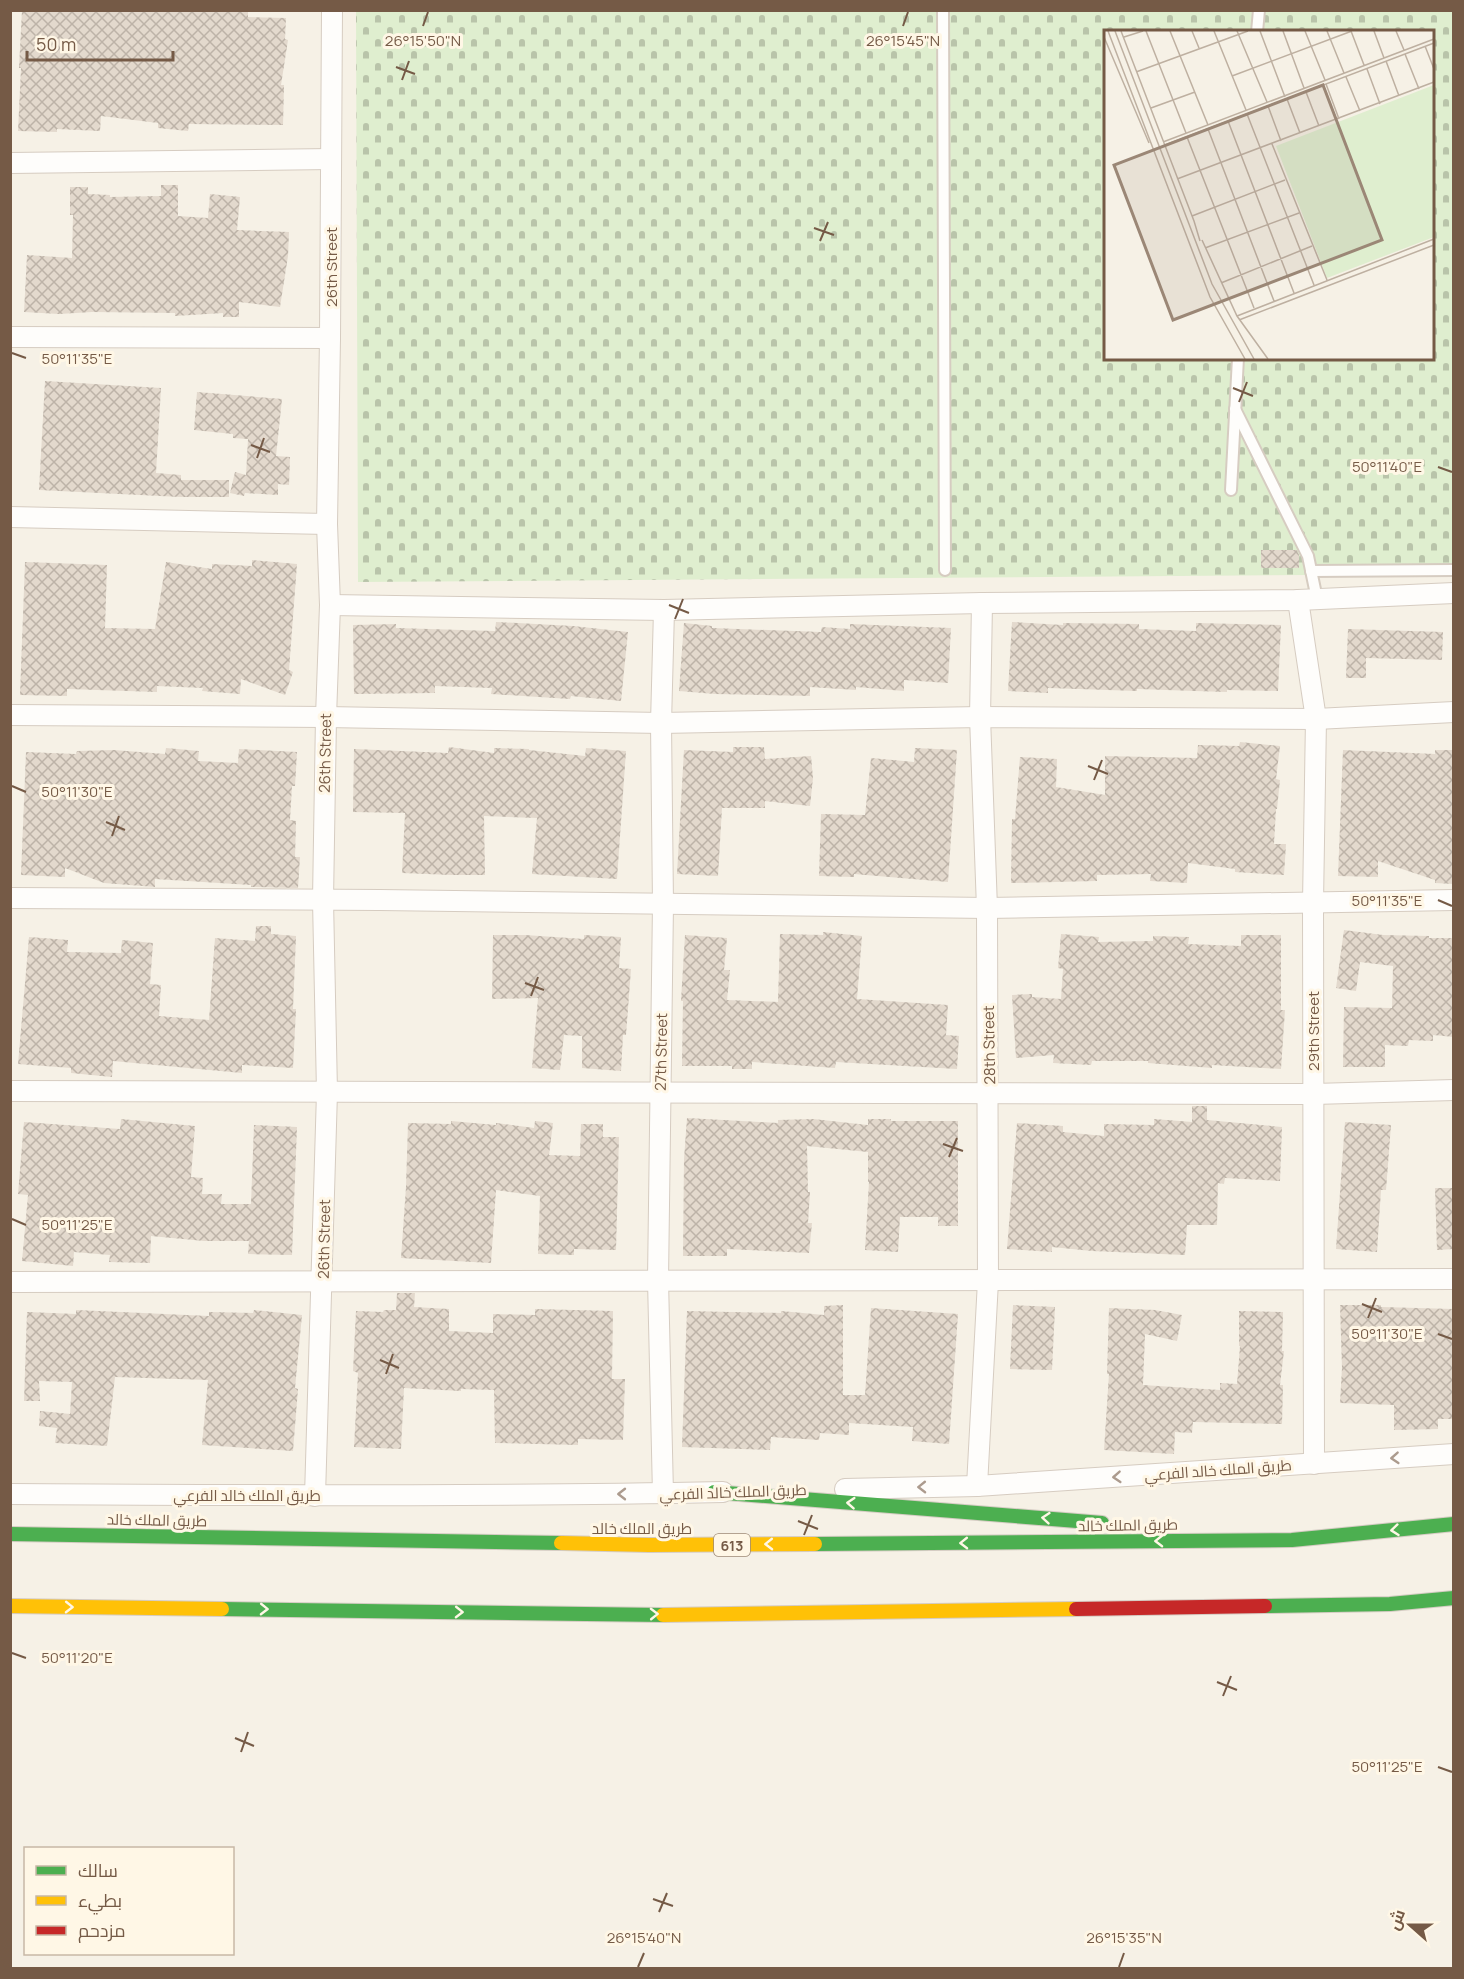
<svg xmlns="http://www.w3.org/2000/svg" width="1464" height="1979" font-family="Manrope,Cairo,sans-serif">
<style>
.cemetery{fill:url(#cemetery-stones);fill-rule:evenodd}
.building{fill:url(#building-cross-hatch)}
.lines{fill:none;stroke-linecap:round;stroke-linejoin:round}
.lane-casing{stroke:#d6ccc1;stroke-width:14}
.street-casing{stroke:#d6ccc1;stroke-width:22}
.fast-casing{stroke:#d5ccc3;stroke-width:16}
.slow-casing{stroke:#d5ccc3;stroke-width:16}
.jam-casing{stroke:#d5ccc3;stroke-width:16}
.lane{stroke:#fefdfb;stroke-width:10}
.street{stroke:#fefdfb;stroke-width:20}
.fast{stroke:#4caf50;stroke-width:14}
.slow{stroke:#ffc107;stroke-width:14}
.jam{stroke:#c62828;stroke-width:14}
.oneway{stroke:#ac9b8e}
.oneway2{stroke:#fff7e6}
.ticks{fill:none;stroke:#755a46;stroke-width:2}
.labels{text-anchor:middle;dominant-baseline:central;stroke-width:6;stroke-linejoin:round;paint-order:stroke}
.shield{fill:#fff7e6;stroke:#9e8976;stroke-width:1.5}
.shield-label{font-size:14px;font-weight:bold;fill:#755a46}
.street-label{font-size:15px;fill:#755a46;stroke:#fff7e6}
.inset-road{fill:none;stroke:#beb0a1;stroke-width:1.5}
.view{fill:#9b8776;fill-opacity:0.15;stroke:#9b8776;stroke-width:3}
.inset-edge{fill:none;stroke:#755a46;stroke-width:3}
.ticks-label{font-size:15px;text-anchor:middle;fill:#755a46;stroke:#fff7e6;stroke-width:6;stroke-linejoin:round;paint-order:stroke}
</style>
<defs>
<pattern id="cemetery-stones" width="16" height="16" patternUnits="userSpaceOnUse" patternTransform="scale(1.5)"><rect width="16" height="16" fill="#dfeecf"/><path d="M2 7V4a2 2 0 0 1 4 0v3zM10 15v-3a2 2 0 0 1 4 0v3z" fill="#b9c4aa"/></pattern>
<pattern id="building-cross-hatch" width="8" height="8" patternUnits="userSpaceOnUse" patternTransform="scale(1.5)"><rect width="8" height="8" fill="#e3d9cd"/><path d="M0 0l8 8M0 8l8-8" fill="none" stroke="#bdb3a8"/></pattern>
</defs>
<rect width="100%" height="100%" fill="#f6f1e6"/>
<path class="cemetery" d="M356,11H1453V574L358,582ZM1106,32H1432V358H1106Z"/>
<g class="building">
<path d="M22,10H248V17L286,18L285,39L288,40L281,85H284L283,125L189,124L188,131L158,128V123L101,116L100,131L57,129V132L18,131L21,68H19Z"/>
<path d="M161,185H178V216L208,218L210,194L240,197L237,230L289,232L288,256L280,307L239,302V317H223V313L175,316V313L92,312L59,314L24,312L27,255L72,258L73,215H70V187H88V194L110,195V197L161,196Z"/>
<path d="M45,381L161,388L156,473L181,475V480H229V497H180L39,490Z"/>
<path d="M197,392L282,399L276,456L290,457L289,485L278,484V495L245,493L244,496L230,493L235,472L246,475L248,439L233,438V434L194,430Z"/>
<path d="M1261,550H1297L1299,555V568H1261Z"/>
<path d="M252,560L297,564L289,670L293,672L285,695L241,679L240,694L202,691L203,688L157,686V692L67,689V696L20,695L25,562L107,565L105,628L155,629L166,562L212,569V564L252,566Z"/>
<path d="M496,622L573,626L628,632L621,701L571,696L570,699L491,694L492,688L435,686V693L354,694L353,625L396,624V628L495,631Z"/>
<path d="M1012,622L1063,625V623L1139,624V629L1196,631V623L1281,625L1278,691L1227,690V692L1195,691L1137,689V691L1048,688V693L1008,691Z"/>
<path d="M684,623L712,626V628L821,632L822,627L850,629V624L951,628L948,683L904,680V691L856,687V690L810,687V696L715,694L679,691Z"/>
<path d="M1348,629L1443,632L1442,660L1366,658V678H1346Z"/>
<path d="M1240,742L1280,746L1276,779L1280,780L1277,809H1276L1274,844H1286L1284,875L1235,872V869L1188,863L1187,883L1150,881L1151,874L1097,875V881L1011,883L1012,819H1015L1020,757L1057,759L1056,787L1105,795V756L1197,758L1198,745L1239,746Z"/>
<path d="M449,747L494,753V748L529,749V750L585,756L586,748L626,751L617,879L532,874L537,818L484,816L485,875H451L402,873L405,813L353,812L354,749L448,753Z"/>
<path d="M733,747H764L765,759L811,756L813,778L810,806L765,801V808H722L718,876L677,874L684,750L733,752Z"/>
<path d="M166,748L199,751L198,761L238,763L239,749L297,752L295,786H292L290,820L296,821L295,857H300L298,888L251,887V885L155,879V887L104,883L65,868V877L21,875L26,752L76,754L77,751L114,750L165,754Z"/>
<path d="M915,748L957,750L948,882L854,874V877L819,876L821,814L865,815L871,758L914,762Z"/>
<path d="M1343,750L1435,754V750H1454V884L1435,883V880L1378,861V877L1338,876Z"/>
<path d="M256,926H271V934L296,936L293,1009H296L293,1068L242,1065V1073L113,1061L112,1077L71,1073V1068L18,1064L29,937L68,940L67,952L121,953L122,940L153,943L150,984L161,985L159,1016L209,1020L215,938L255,941Z"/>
<path d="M1344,930L1383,935L1429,936V938H1454V1037L1433,1035V1041L1409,1040L1408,1046L1385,1045V1067H1343L1344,1007L1392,1008L1393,966L1360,962L1356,991L1336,988Z"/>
<path d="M823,932L862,936L857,999L948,1005L946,1035L959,1036L957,1069L836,1062L835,1068L752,1062V1069H732V1066H682L683,1001H681L685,935L727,938L724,970H730L727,1000L778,1002L780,934L823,935Z"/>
<path d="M1061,934L1099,937L1098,942L1153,941V936L1189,937L1188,944L1241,946V935H1281V1010H1285L1281,1069L1212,1065V1068L1148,1063V1061H1092L1091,1065L1053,1063L1054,1055L1016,1058L1012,995L1032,994V997L1061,999L1063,969L1058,968Z"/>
<path d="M493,935H525L584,939V935L621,937L619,968L631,969L626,1035H623L621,1071L582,1068V1036L564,1035L560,1070L532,1068L538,998L492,999Z"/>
<path d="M1192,1106H1207V1120L1282,1127L1280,1181L1225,1178L1224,1184L1218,1183L1217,1225H1187L1185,1255L1092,1251L1052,1247V1252L1007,1249L1017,1123L1063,1126V1132L1104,1136V1124L1154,1125V1119L1192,1122Z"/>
<path d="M687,1118L778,1123V1120L813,1119L868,1125V1119H891V1121H958V1226H938V1217H900L898,1252L865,1250L869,1182H868V1152L807,1146L808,1192H810L808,1223H812L809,1253L727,1249V1256H683L684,1159Z"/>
<path d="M121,1119L195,1126L191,1177L203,1178L202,1194H222L221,1204H251L254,1125L297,1127L292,1255L248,1254L249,1241H204L151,1236L150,1263L109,1262L110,1255L74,1252L73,1266L22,1261L28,1195L18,1194L24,1122L120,1129Z"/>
<path d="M451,1121L496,1125V1123L534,1128L535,1121L553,1123L549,1155L580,1156L581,1124H603V1137H619L616,1250L574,1249V1255L538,1254L540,1196L496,1190L491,1263L401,1258L406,1187L408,1123L451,1124Z"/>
<path d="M1345,1122L1391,1125L1386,1190H1381L1377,1252L1336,1249Z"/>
<path d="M1435,1188H1454V1249L1437,1250Z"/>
<path d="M397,1293H415L414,1307L449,1309V1331L493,1333V1314L535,1315V1309L613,1311L612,1379H625L623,1440L578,1439V1445L495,1443L494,1390L461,1389V1391L404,1388L401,1449L354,1447L358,1373L353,1371L356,1311L383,1312L384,1310H396Z"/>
<path d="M843,1305V1395H865L871,1308L958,1314L949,1444L912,1441L913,1427L849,1423V1435L820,1433L819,1440L771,1437L770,1450L682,1447L687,1311L781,1313V1311L824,1315V1306Z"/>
<path d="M1013,1305L1055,1307L1052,1370L1010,1369Z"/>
<path d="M1340,1305H1381V1307L1454,1309V1419H1438V1429L1394,1430V1405L1340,1403L1342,1368Z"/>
<path d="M1109,1308L1155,1310L1182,1315L1177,1341L1145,1334L1143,1385L1220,1390V1383L1237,1384L1240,1346H1239V1311L1283,1312L1282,1351H1284L1280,1385H1283L1282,1424L1193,1422L1192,1433L1175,1432L1174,1454L1104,1450L1109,1374H1107Z"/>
<path d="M76,1310L209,1316V1312L253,1313L254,1310L302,1315L295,1388L298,1389L293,1451L202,1445L208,1380L115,1377L107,1446L55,1443L57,1428L39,1426L40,1411L70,1414L72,1382L39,1381L40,1401H24L27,1312L76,1314Z"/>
</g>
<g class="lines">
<defs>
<g id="lane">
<path d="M943,10L945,570"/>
<path d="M1257,32L1259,10"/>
<path d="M1235,409L1308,556L1317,599"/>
<path d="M1231,490L1238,358"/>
<path d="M1311,571L1454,570"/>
</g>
<g id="street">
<path d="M10,163L331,159"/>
<path d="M10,337L330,338"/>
<path d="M10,517L327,524"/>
<path d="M1298,600L1316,719L1313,903L1314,1464"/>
<path d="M330,605L664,610L982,603L1298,600L1454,593"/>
<path d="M10,715L326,717L661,723L980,717L1316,719L1454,712"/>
<path d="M10,898L380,900L987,908L1454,900"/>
<path d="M10,1091L1314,1094L1454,1090"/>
<path d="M10,1282L1454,1279"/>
<path d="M977,1486L988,1281L987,908L980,717L982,603"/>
<path d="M845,1489L977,1486L1454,1454"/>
<path d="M10,1494C248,1495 486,1497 723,1492"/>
<path d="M663,1494L658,1280L663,904L661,723L664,610"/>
<path d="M315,1496L327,1092L323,900L326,717L330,605L327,524L330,338L332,10"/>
</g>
<g id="fast">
<path d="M714,1492L1102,1523"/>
<path d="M10,1534L561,1543"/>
<path d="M815,1544L1292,1540L1454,1524"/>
<path d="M1265,1606L1390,1604L1454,1598"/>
<path d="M222,1609L663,1615"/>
</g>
<g id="slow">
<path d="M561,1543L649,1545L815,1544"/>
<path d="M10,1606L222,1609"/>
<path d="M663,1615L1076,1609"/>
</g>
<path id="jam" d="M1076,1609L1265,1606"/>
</defs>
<use href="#lane" class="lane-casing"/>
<use href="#street" class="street-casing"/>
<use href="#fast" class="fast-casing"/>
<use href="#slow" class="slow-casing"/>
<use href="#jam" class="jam-casing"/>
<use href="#lane" class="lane"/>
<use href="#street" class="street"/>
<use href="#fast" class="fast"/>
<use href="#slow" class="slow"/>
<use href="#jam" class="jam"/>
</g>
<defs><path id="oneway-chevron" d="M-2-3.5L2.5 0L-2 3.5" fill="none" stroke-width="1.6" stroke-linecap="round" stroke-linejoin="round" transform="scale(1.5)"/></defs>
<g class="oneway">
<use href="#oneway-chevron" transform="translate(1395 1458) rotate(176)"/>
<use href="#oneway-chevron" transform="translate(1117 1477) rotate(176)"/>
<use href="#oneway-chevron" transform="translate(922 1487) rotate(179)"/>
<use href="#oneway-chevron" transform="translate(622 1494) rotate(180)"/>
</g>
<g class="oneway2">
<use href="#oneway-chevron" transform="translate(851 1503) rotate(-176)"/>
<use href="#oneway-chevron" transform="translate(1046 1518) rotate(-175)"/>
<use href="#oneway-chevron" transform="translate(1395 1530) rotate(174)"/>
<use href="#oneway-chevron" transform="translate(1159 1541) rotate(179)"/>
<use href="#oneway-chevron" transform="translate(964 1543) rotate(179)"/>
<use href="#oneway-chevron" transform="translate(769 1544) rotate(179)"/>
<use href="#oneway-chevron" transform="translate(69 1607) rotate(1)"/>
<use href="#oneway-chevron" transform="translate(264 1609) rotate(1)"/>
<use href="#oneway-chevron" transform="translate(459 1612) rotate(1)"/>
<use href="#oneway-chevron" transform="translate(654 1614) rotate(-1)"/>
</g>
<path class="ticks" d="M423,26L428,12M903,26L908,12M396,67L415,74M402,80L409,61M814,228L834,235M820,241L828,222M12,353L26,358M1233,388L1253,396M1239,402L1247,382M251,445L270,452M257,458L264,438M1438,467L1452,472M669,605L689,613M675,619L683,599M1088,766L1108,774M1094,780L1102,760M12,786L26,792M106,822L125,830M112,836L119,816M1438,900L1452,906M525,983L544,990M531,996L538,977M943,1144L963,1151M949,1157L957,1138M12,1219L26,1225M1362,1304L1382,1312M1368,1318L1376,1298M1438,1334L1452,1339M380,1360L399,1368M386,1374L393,1354M798,1521L818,1529M804,1535L812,1515M12,1653L26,1658M1217,1682L1237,1690M1223,1696L1231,1676M235,1738L254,1746M241,1752L248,1732M1438,1767L1452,1772M653,1899L673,1906M659,1912L667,1893M638,1967L644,1953M1119,1967L1124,1953"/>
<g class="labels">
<rect class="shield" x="714" y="1534" width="36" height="22" rx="4.5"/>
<g class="shield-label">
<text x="732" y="1545">613</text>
</g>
<g class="street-label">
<text transform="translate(331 267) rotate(-90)">26th Street</text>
<text transform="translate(325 753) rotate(-89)">26th Street</text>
<text transform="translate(1313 1031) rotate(-90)">29th Street</text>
<text transform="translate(989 1045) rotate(-91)">28th Street</text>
<text transform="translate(661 1052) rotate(-89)">27th Street</text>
<text transform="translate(324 1239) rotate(-89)">26th Street</text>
<text transform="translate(1218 1470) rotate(-4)">طريق الملك خالد الفرعي</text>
<text transform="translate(733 1492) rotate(-2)">طريق الملك خالد الفرعي</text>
<text x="247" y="1495">طريق الملك خالد الفرعي</text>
<text transform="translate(157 1520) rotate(1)">طريق الملك خالد</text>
<text transform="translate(1128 1525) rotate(-1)">طريق الملك خالد</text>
<text x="642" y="1528">طريق الملك خالد</text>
</g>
</g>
<g transform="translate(1104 30)">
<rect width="330" height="330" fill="#f6f1e6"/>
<path d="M330,55V207L223,248L172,116Z" fill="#dfeecf"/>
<path class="inset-road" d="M4,1L106,267L141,329M11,1L108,254L150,329M17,1L90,191M42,1L82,103M66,1L104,95M88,1L95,18M110,1L142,80M133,1L163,72M156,1L181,67M179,1L200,58M201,1L221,50M223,1L240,43M247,1L260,35M270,1L280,28M292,1L300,20M0,7L45,113M20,7L39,1M321,16L330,39M301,24L315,59M282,31L295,66M263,39L276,74M32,42L144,1M128,46L248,1M242,47L256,81M222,54L235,89M202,62L215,96M183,69L196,103M164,76L177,111M47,78L91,62M143,84L210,255M124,91L190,263M104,99L170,271M83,107L150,278M59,112L330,9M168,114L223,250M61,115L330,13M73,149L330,52M88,186L181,150M90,191L96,211M98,210L133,286L164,329M101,218L195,183M117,253L208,216M133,286L330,209M135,290L330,215"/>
<path class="view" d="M219,55L278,210L69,290L10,135Z"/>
<rect width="330" height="330" class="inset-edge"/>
</g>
<g class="ticks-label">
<text x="423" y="46">26°15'50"N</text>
<text x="903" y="46">26°15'45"N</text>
<text x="77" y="364">50°11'35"E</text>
<text x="1387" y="472">50°11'40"E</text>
<text x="77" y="797">50°11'30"E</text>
<text x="1387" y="906">50°11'35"E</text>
<text x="77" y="1230">50°11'25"E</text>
<text x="1387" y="1339">50°11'30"E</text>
<text x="77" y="1663">50°11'20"E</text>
<text x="1387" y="1772">50°11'25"E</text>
<text x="644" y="1943">26°15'40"N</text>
<text x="1124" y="1943">26°15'35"N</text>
</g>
<rect width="1464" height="1979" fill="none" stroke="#755a46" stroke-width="24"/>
<rect x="24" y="1847" width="210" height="108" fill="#fff7e6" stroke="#c8b8a6" stroke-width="1.5"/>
<rect x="36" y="1866" width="30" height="9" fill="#4caf50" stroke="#c8b8a6" stroke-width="1.5"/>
<text x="78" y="1877" font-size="18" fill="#755a46">سالك</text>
<rect x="36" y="1896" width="30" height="9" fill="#ffc107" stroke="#c8b8a6" stroke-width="1.5"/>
<text x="78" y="1907" font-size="18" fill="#755a46">بطيء</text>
<rect x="36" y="1926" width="30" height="9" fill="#c62828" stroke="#c8b8a6" stroke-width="1.5"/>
<text x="78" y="1937" font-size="18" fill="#755a46">مزدحم</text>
<g transform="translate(1410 1925) rotate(291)" stroke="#fff7e6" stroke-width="4.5" paint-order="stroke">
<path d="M0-4.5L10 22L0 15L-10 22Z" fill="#755a46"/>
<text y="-9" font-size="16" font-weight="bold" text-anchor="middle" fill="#755a46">ش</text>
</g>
<path d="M27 51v9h146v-9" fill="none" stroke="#755a46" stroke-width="3"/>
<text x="36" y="51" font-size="18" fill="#755a46" stroke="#fff7e6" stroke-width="4.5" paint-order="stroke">50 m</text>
</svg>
